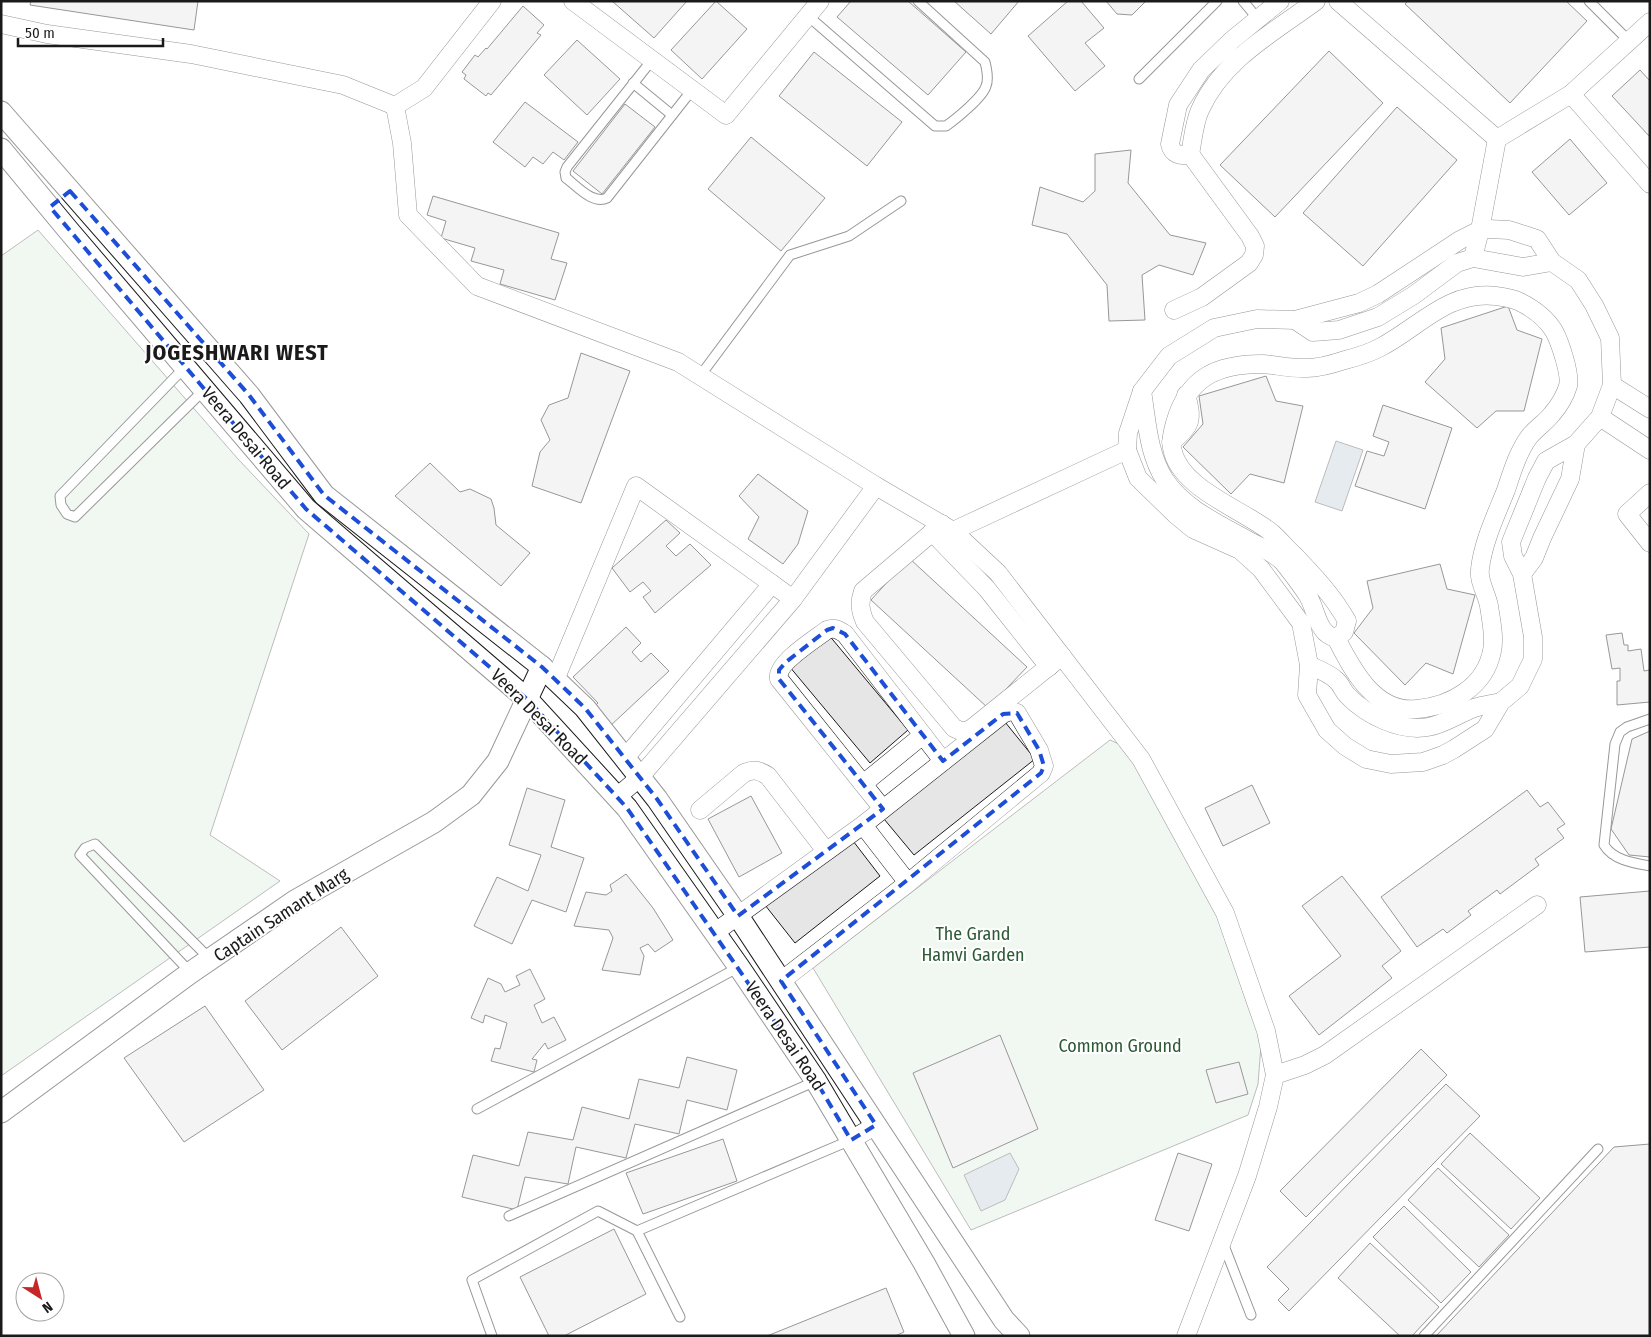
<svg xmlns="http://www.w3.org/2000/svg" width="1651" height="1337" font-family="'Fira Sans Condensed',sans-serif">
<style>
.green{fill:#e0efe3;stroke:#6a6a6a}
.water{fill:#c6d2dc;stroke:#6a6a6a}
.building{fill:#e6e6e6;stroke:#1a1a1a}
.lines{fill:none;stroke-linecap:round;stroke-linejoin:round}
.service-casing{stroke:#1a1a1a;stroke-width:11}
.minor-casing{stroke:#1a1a1a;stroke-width:19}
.tertiary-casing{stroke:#1a1a1a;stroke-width:23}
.service{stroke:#fff;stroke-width:9}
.minor{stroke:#fff;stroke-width:18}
.tertiary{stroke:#fff;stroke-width:21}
.marked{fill:none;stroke:#1d4ed8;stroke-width:4;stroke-dasharray:10 6;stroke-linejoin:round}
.labels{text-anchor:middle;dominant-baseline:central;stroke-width:4;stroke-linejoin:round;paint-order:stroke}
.street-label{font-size:18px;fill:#1a1a1a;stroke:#fff}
.park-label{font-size:18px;fill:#2b5a34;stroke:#fff}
.district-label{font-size:22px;font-weight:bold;letter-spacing:1px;fill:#1a1a1a;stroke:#fff}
</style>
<rect width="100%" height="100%" fill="#fff"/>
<g class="green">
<path d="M38,230L238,459L309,534L210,835L280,881L1,1076V256Z"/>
<path d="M1110,740L1121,745L1137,761L1219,914L1262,1033L1258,1084L1248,1115L971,1230L813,968Z"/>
</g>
<g class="water">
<path d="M1336,441L1363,450L1342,511L1315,502Z"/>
<path d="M1010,1153L1019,1169L1005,1200L981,1211L964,1175Z"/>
</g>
<g class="building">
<path d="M31,1H198L194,30L30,5Z"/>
<path d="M612,1H687L654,38Z"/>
<path d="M716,1L747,29L702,79L671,50Z"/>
<path d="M851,1H908L966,52L928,95L837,17Z"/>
<path d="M954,1H1019L991,34Z"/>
<path d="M1068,1H1081L1104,28L1085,43L1105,66L1075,91L1028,36Z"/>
<path d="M1106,1H1146L1132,15L1117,14Z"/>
<path d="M1408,1H1566L1587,21L1510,103L1405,4Z"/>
<path d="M523,6L544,25L537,33L541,35L491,95L488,93L486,96L464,79L466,75L462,72L475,55L478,57L486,48L487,49Z"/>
<path d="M577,40L620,79L587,115L544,75Z"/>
<path d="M1329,51L1383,103L1275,217L1220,165Z"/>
<path d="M814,52L902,122L867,166L779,96Z"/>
<path d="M1640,70L1650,81V137L1612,96Z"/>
<path d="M525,102L578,142L564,160L553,152L543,164L533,157L525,167L493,142Z"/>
<path d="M625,104L655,127L602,194L573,171Z"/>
<path d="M1397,107L1457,160L1363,266L1303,213Z"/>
<path d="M751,137L825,198L781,251L708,189Z"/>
<path d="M1570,139L1607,183L1569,215L1532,172Z"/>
<path d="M1131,150L1128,183L1170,235L1206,243L1193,275L1159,265L1142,275L1145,320L1109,321L1107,285L1067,234L1032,225L1040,187L1083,202L1095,191V154Z"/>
<path d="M433,196L559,233L551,259L567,263L555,300L500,284L504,270L471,261L475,248L441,238L446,221L427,215Z"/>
<path d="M1508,306L1517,330L1542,339L1524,411H1496L1477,428L1425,382L1445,359L1441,328Z"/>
<path d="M581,353L630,371L581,503L532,486L540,452L550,440L541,420L549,405L568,398Z"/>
<path d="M1266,376L1276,401L1303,406L1284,483L1250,474L1231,494L1183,447L1203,424L1199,396Z"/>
<path d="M1383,405L1452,428L1425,509L1355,486L1367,451L1384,456L1389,442L1373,436Z"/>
<path d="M430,463L460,492L470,489L491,499L494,508L496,525L530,553L501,586L395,496Z"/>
<path d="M758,474L808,511L798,544L783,564L748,539L759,517L739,496Z"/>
<path d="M666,520L680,533L666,546L676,556L690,544L711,565L655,613L643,597L651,591L643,582L630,592L612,568Z"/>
<path d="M909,558L1027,667L988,708L871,600Z"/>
<path d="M1440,564L1447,589L1475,595L1453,674L1426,663L1405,685L1354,633L1373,608L1367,581Z"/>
<path d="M626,627L641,643L632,652L641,662L651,653L669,671L609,727L591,709L598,703L573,677Z"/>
<path d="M1622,633L1624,645H1628V651L1641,649L1644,671L1650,670V702L1617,705V681H1620V668L1612,669L1606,635Z"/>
<path d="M828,634L908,730L870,763L789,666Z"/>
<path d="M1005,722L1035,759L914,855L884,819Z"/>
<path d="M1650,731V857L1629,855L1611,829L1632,739Z"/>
<path d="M1252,785L1270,823L1223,846L1205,808Z"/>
<path d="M527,788L565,800L551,847L584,858L566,912L532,900L512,944L474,926L497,877L528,891L541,855L509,845Z"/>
<path d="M1527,790L1540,807L1548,802L1565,824L1557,829L1564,838L1535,859L1539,865L1500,894L1497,890L1468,911L1471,915L1447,933L1443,929L1417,947L1381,897Z"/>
<path d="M751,796L782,853L739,877L708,819Z"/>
<path d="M850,837L880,876L795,943L765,905Z"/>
<path d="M626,874L653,908L673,940L655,952L648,944L640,948L644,956L640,975L602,970L613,938L609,930L574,926L586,892L606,895L612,891L610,885Z"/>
<path d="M1342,876L1401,951L1382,966L1392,978L1319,1035L1289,996L1341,956L1302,906Z"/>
<path d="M1650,891V947L1585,952L1580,897Z"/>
<path d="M341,927L378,976L282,1050L245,1001Z"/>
<path d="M530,969L545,999L534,1005L542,1023L554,1017L566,1040L548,1049L545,1043L532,1059L537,1060L534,1072L491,1061L495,1048L500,1049L507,1023L485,1015L483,1023L471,1018L488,978L501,984L505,992L520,985L516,976Z"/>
<path d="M205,1006L264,1090L184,1142L124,1058Z"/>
<path d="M1000,1035L1038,1129L953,1168L913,1073Z"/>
<path d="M1421,1049L1447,1075L1306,1217L1280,1191Z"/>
<path d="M687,1057L737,1070L727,1110L687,1100L679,1134L635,1124L626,1158L576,1147L568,1184L525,1177L517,1210L462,1197L473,1155L519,1166L528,1132L573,1140L582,1107L629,1119L639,1079L679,1088Z"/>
<path d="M1239,1062L1248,1094L1216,1103L1206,1070Z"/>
<path d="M1446,1084L1480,1116L1289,1311L1278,1300L1289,1289L1267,1267Z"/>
<path d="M1470,1133L1540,1198L1511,1229L1441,1164Z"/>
<path d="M723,1139L737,1181L643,1214L626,1173Z"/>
<path d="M1650,1144V1336H1436L1614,1147Z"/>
<path d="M1178,1153L1212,1164L1189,1231L1155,1220Z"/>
<path d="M1438,1168L1509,1235L1479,1267L1408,1200Z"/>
<path d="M1404,1206L1471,1272L1441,1303L1373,1237Z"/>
<path d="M614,1229L646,1294L564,1336H549L520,1277Z"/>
<path d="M1370,1243L1439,1307L1412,1336H1400L1338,1278Z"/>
<path d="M886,1288L904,1332L895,1336H767Z"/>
</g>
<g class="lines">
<defs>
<g id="service">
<path d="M1243,1L1258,19"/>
<path d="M1589,1L1629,41"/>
<path d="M808,16L935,126H946C956,119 983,97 986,86C989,79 987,70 985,62L918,1"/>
<path d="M652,60L567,167L565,172L566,178C577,186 593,205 607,198L692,90"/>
<path d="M1139,79L1217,1"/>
<path d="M633,83L672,115"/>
<path d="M185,367L60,496L61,505L67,514L75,517L204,390"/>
<path d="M700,376L790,255L849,236L901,201"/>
<path d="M1650,719L1627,727L1620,732L1615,744L1604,845C1613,860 1633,863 1650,866"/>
<path d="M190,972L80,855L85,848L95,844L210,959"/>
<path d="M477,1109L739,967"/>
<path d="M509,1216L816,1081"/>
<path d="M1223,1243L1251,1315"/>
<path d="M680,1317L637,1231L851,1140"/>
<path d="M492,1336L472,1280L598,1211L637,1231"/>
<path d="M1424,1336L1598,1149"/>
</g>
<g id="minor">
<path d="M573,1L726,115L820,1"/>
<path d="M1280,1L1232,40L1201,70L1178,105L1170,144C1172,154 1180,157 1190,154C1193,140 1194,123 1200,110C1222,60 1274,32 1316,1"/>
<path d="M1338,1L1497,139L1571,94L1650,22"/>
<path d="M1,24L47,34L191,54L343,85L395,106L424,88L492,1"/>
<path d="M1571,94L1650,184"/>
<path d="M395,106L402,143L408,215L477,286L678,362L876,486L953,531L998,573L1141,759L1225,913L1266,1031L1275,1075L1268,1107L1247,1176L1186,1336"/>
<path d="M1489,229L1509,230L1537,239L1552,262L1578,280L1594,305L1610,338L1612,385L1600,417L1576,444L1546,461L1537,478L1511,542L1513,556L1522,574L1533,637V659L1520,686L1501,702L1485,729L1454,749L1443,755L1423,762L1391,764L1366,759L1345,746L1327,730L1307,695L1309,665L1301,623L1261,569L1240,550L1193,529L1176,515L1138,478L1127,450L1128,433L1142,391L1169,356L1214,328L1257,319L1295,320L1359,303L1378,294L1460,240L1480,230Z"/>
<path d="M1473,258L1480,230L1497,139"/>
<path d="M1174,310L1202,297L1249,263L1254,255L1255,246L1250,236L1190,154"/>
<path d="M1295,320L1313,332L1339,330L1378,317L1414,295L1457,263L1473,258L1523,267L1552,262"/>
<path d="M1612,385L1650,409"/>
<path d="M1142,391C1147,421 1148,454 1165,480C1184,509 1221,525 1251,542C1261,547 1274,553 1283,562C1291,572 1301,585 1308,596C1317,611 1317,634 1336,638L1344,632L1347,621C1333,596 1315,577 1295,556C1287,549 1280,540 1272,533C1243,509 1179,489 1172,448C1170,440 1173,430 1175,423C1188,377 1217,364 1262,364C1277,365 1292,369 1307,368C1320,368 1333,364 1345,360C1357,357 1370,353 1381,347C1419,327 1449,290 1496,296C1505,297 1512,298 1520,302C1534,309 1546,318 1554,331C1560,342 1571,375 1568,386C1565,396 1558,407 1552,414C1545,423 1536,428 1529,437C1518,452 1512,472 1506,490C1496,515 1483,542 1480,569C1478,581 1487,594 1489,606C1491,620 1495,637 1492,651C1485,687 1451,706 1417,709C1375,714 1352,669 1336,638"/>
<path d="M1600,417L1650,450"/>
<path d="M1171,442C1191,427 1194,419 1186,395"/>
<path d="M1650,493L1627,514L1650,543"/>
<path d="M942,524L863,591C859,603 860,610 865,622L954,728L963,732L971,729L1062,656"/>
<path d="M953,531L1127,450"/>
<path d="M932,532L987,589L1049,667"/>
<path d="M1522,574L1534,558L1542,538L1570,479L1576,444"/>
<path d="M1309,665C1317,669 1329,673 1336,680C1341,684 1343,691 1347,695C1366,715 1400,732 1428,727C1445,724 1458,714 1474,708C1482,705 1492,704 1501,702"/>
<path d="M555,680L636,486L793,599"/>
<path d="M625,758L772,584"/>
<path d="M863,784L923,735"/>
<path d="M617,797L640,777L793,599L876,486"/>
<path d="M883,809L779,679C775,664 815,639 827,630C835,627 839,630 845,634L943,761"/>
<path d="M700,810L744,773C754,769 759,770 768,776L826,851"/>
<path d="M714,933L863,825L1003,714L1010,711L1017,713L1039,750L1044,766L1041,773L908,883L863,825"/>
<path d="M781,981L908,883"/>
<path d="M1275,1075L1305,1065L1325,1055L1537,905"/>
<path d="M851,1140L876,1125"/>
</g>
<g id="tertiary">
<path d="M1,112L249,395L324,495L542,667L585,708L657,799L738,916L1004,1320L1019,1336"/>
<path d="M1,149L69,231L306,509L528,700L627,808L739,967L816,1081L924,1263L964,1336"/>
<path d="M1,1112L190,973L295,901L434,822L471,795L498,761L542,667"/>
</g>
</defs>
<use href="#service" class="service-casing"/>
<use href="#minor" class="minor-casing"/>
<use href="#tertiary" class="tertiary-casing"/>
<use href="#service" class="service"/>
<use href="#minor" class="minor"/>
<use href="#tertiary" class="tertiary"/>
</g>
<path d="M0 0H1651V1337H0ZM70,191L249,395L324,495L542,667L585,708L657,799L738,916L883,809L779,679V670L786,662L827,630L833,628L845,634L943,761L1003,714L1017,713L1039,750L1044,766L1041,773L781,981L876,1125L851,1140L816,1081L627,808L528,700L306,509L50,207Z" fill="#fff" fill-opacity=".55" fill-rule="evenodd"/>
<path class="marked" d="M70,191L249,395L324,495L542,667L585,708L657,799L738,916L883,809L779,679V670L786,662L827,630L833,628L845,634L943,761L1003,714L1017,713L1039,750L1044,766L1041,773L781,981L876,1125L851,1140L816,1081L627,808L528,700L306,509L50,207Z"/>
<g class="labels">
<g class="street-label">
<text transform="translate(246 438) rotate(50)">Veera Desai Road</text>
<text transform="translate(539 717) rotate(45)">Veera Desai Road</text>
<text transform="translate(281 915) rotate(-33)">Captain Samant Marg</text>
<text transform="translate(785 1036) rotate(56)">Veera Desai Road</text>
</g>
<g class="park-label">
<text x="973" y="934">The Grand<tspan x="973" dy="21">Hamvi Garden</tspan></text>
<text x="1120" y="1046">Common Ground</text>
</g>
<g class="district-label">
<text x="237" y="352">JOGESHWARI WEST</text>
</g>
</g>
<rect width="1651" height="1337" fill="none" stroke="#1a1a1a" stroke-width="5"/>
<g transform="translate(40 1297) rotate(144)"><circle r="24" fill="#ffffff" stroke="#a3a3a3"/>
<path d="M0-4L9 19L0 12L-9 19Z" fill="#c62828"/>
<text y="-8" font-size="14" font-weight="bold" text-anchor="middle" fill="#1a1a1a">N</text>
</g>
<path d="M18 38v8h145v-8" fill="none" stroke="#1a1a1a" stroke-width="2.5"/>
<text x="25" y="38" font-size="15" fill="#1a1a1a" stroke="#ffffff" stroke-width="4" paint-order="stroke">50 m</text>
</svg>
